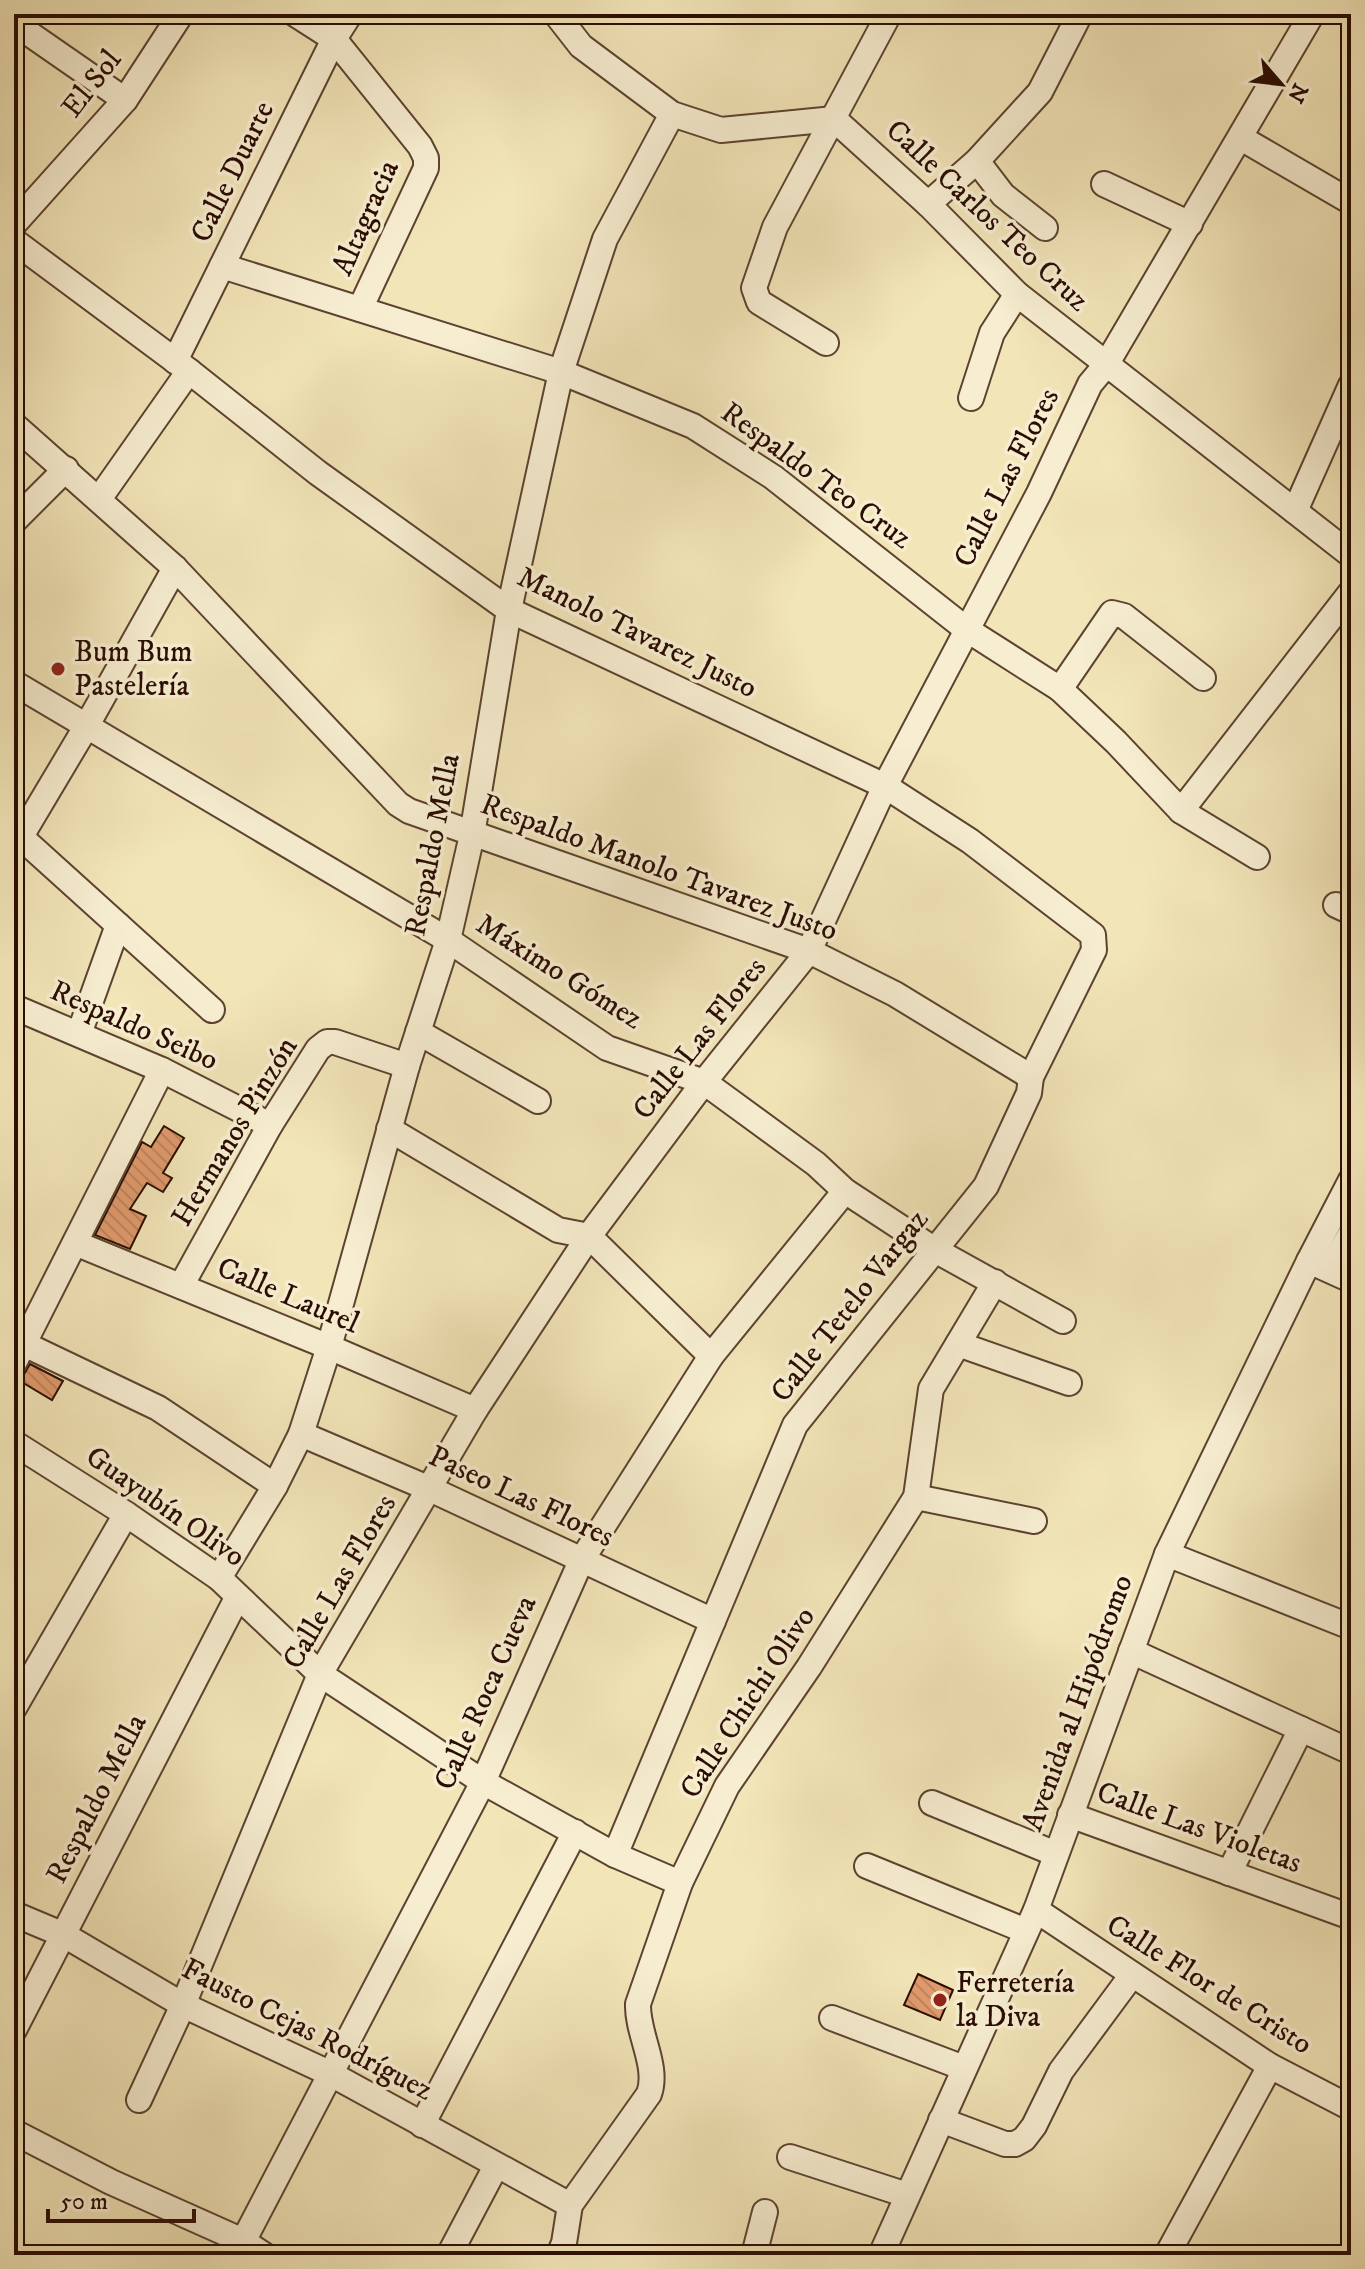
<svg xmlns="http://www.w3.org/2000/svg" width="1365" height="2269" font-family="'IM FELL DW Pica',serif">
<style>
.building{fill:url(#building-back-hatch);stroke:#2a0c02;stroke-width:2}
.lines{fill:none;stroke-linecap:round;stroke-linejoin:round}
.minor-casing{stroke:#5c4230;stroke-width:28}
.minor{stroke:#f7eed1;stroke-width:24}
.poi-dot{fill:#8f2418;stroke:#f7eed1;stroke-width:3}
.labels{text-anchor:middle;dominant-baseline:central;stroke-width:7;stroke-linejoin:round;paint-order:stroke}
.street-label{font-size:30px;fill:#2a0c02;stroke:#f7eed1}
.poi-label{font-size:30px;fill:#2a0c02;stroke:#f7eed1;text-anchor:start}
</style>
<defs>
<pattern id="building-back-hatch" width="6" height="6" patternUnits="userSpaceOnUse" patternTransform="scale(2)"><rect width="6" height="6" fill="#e09b6d"/><path d="M-1 5l2 2M0 0l6 6M5-1l2 2" fill="none" stroke="#c0845d"/></pattern>
</defs>
<rect width="100%" height="100%" fill="#f2e5b8"/>
<filter id="stains"><feTurbulence type="fractalNoise" baseFrequency=".0025" numOctaves="4"/><feColorMatrix values="0 0 0 0 .2 0 0 0 0 .09 0 0 0 0 .02 0 0 0 .5 -.17"/></filter>
<radialGradient id="worn" r=".72"><stop offset=".6" stop-color="#630" stop-opacity="0"/><stop offset="1" stop-color="#630" stop-opacity=".3"/></radialGradient>
<g class="building">
<path d="M164,1126L184,1138L163,1173L172,1178L163,1192L147,1183L130,1209L146,1216L130,1249L95,1235L142,1142L151,1147Z"/>
<path d="M30,1364L63,1381L52,1400L20,1381Z"/>
<path d="M918,1974L953,1990L940,2020L904,2005Z"/>
</g>
<g class="lines">
<defs>
<g id="minor">
<path d="M295,14L334,39L420,146L426,158V168L360,309"/>
<path d="M556,14L581,46L672,114L721,130L834,119L928,204L1017,294L1351,555"/>
<path d="M14,23L125,100"/>
<path d="M1241,138L1351,202"/>
<path d="M977,161L1003,195L1045,228"/>
<path d="M1104,184L1190,224"/>
<path d="M928,204L977,161L1040,92L1080,14"/>
<path d="M14,224L125,100L181,14"/>
<path d="M14,241L189,371L318,473L509,610L885,786L970,841L1093,935L1094,950L1031,1077L1029,1093L986,1186L795,1425L615,1855"/>
<path d="M222,266L561,372L693,426L773,477L966,629L1060,689L1116,742L1181,811L1257,857"/>
<path d="M826,343L759,302L754,288L775,227L889,14"/>
<path d="M175,361L334,39L350,14"/>
<path d="M971,398L992,333L1017,294"/>
<path d="M14,425L175,568L398,804L409,811L809,951L895,994L1031,1077"/>
<path d="M99,499L189,371"/>
<path d="M1295,511L1351,385"/>
<path d="M14,521L66,469"/>
<path d="M14,683L448,940L607,1048L704,1082L816,1164L845,1191L935,1250L1063,1321"/>
<path d="M1060,689L1112,613L1124,616L1203,678"/>
<path d="M1181,811L1351,592"/>
<path d="M14,831L212,1010"/>
<path d="M14,848L86,727L175,568"/>
<path d="M1336,905L1351,912"/>
<path d="M14,1007L162,1070L270,1125"/>
<path d="M418,1032L538,1101"/>
<path d="M79,1034L118,925"/>
<path d="M389,1129L558,1230L589,1236L711,1356"/>
<path d="M75,1243L329,1347L475,1410"/>
<path d="M1309,1261L1351,1280"/>
<path d="M1330,1270L1351,1233"/>
<path d="M181,1286L270,1125L318,1049L327,1042H335L407,1066"/>
<path d="M24,1344L158,1408L275,1486"/>
<path d="M958,1344L1069,1383"/>
<path d="M14,1363L162,1070"/>
<path d="M301,1434L430,1489L713,1621"/>
<path d="M14,1443L126,1514L219,1578L320,1674L483,1782L615,1855L680,1883"/>
<path d="M916,1497L1034,1521"/>
<path d="M1167,1554L1351,1627"/>
<path d="M219,1578L275,1486L301,1434L329,1347L407,1066L448,940L472,835L509,610L561,372L605,239L672,114"/>
<path d="M1131,1651L1351,1752"/>
<path d="M14,1708L126,1514"/>
<path d="M932,1803L1056,1854"/>
<path d="M1070,1815L1351,1917"/>
<path d="M867,1866L1026,1931"/>
<path d="M1229,1873L1301,1729"/>
<path d="M1036,1910L1270,2066L1351,2108"/>
<path d="M14,1914L64,1935L183,2005L329,2073L570,2205"/>
<path d="M832,2018L964,2068"/>
<path d="M14,2030L237,1598"/>
<path d="M139,2100L183,2005L320,1674L475,1410L589,1236L704,1082L809,951L885,786L1039,493L1090,384L1106,365L1312,14"/>
<path d="M941,2120L1005,2144H1015L1024,2139L1034,2126L1061,2071L1132,1975"/>
<path d="M422,2125L575,1832"/>
<path d="M14,2132L111,2182L243,2241L264,2255"/>
<path d="M790,2157L907,2195"/>
<path d="M236,2255L483,1782L581,1561L711,1356L845,1191"/>
<path d="M449,2255L496,2166"/>
<path d="M559,2255L564,2243L570,2205L649,2094C659,2066 637,2034 638,2004L680,1883L727,1786L809,1667L916,1497L931,1389L995,1282"/>
<path d="M754,2255L765,2212"/>
<path d="M881,2255L1036,1910L1167,1554L1309,1261L1351,1180"/>
<path d="M1167,2255L1270,2066"/>
</g>
</defs>
<use href="#minor" class="minor-casing"/>
<use href="#minor" class="minor"/>
</g>
<g class="poi-dot">
<circle cx="58" cy="669" r="8"/>
<circle cx="940" cy="2000" r="8"/>
</g>
<g class="labels">
<g class="street-label">
<text transform="translate(92 84) rotate(-52)">El Sol</text>
<text transform="translate(233 172) rotate(-64)">Calle Duarte</text>
<text transform="translate(987 216) rotate(43)">Calle Carlos Teo Cruz</text>
<text transform="translate(366 218) rotate(-66)">Altagracia</text>
<text transform="translate(816 476) rotate(36)">Respaldo Teo Cruz</text>
<text transform="translate(1007 478) rotate(-63)">Calle Las Flores</text>
<text transform="translate(637 633) rotate(26)">Manolo Tavarez Justo</text>
<text transform="translate(433 845) rotate(-79)">Respaldo Mella</text>
<text transform="translate(659 868) rotate(20)">Respaldo Manolo Tavarez Justo</text>
<text transform="translate(559 972) rotate(32)">Máximo Gómez</text>
<text transform="translate(134 1026) rotate(24)">Respaldo Seibo</text>
<text transform="translate(700 1039) rotate(-52)">Calle Las Flores</text>
<text transform="translate(235 1132) rotate(-59)">Hermanos Pinzón</text>
<text transform="translate(288 1296) rotate(23)">Calle Laurel</text>
<text transform="translate(850 1306) rotate(-52)">Calle Tetelo Vargaz</text>
<text transform="translate(521 1497) rotate(25)">Paseo Las Flores</text>
<text transform="translate(165 1507) rotate(35)">Guayubín Olivo</text>
<text transform="translate(340 1582) rotate(-60)">Calle Las Flores</text>
<text transform="translate(486 1693) rotate(-66)">Calle Roca Cueva</text>
<text transform="translate(748 1703) rotate(-57)">Calle Chichi Olivo</text>
<text transform="translate(1078 1703) rotate(-70)">Avenida al Hipódromo</text>
<text transform="translate(97 1799) rotate(-63)">Respaldo Mella</text>
<text transform="translate(1199 1828) rotate(20)">Calle Las Violetas</text>
<text transform="translate(1209 1985) rotate(32)">Calle Flor de Cristo</text>
<text transform="translate(307 2030) rotate(27)">Fausto Cejas Rodríguez</text>
</g>
<g class="poi-label">
<text x="74" y="652">Bum Bum<tspan x="74" dy="34">Pastelería</tspan></text>
<text x="956" y="1983">Ferretería<tspan x="956" dy="34">la Diva</tspan></text>
</g>
</g>
<rect width="1365" height="2269" fill="none" stroke="#f2e5b8" stroke-width="48"/>
<rect x="16" y="16" width="1333" height="2237" fill="none" stroke="#2a0c02" stroke-width="4"/>
<rect x="24" y="24" width="1317" height="2221" fill="none" stroke="#2a0c02" stroke-width="2"/>
<g transform="translate(1281 84) rotate(118)" stroke="#f7eed1" stroke-width="6" paint-order="stroke">
<path d="M0-6L14 30L0 20L-14 30Z" fill="#2a0c02"/>
<text y="-12" font-size="22" font-weight="bold" text-anchor="middle" fill="#2a0c02">N</text>
</g>
<path d="M48 2209v12h146v-12" fill="none" stroke="#2a0c02" stroke-width="4"/>
<text x="60" y="2209" font-size="24" fill="#2a0c02" stroke="#f7eed1" stroke-width="6" paint-order="stroke">50 m</text>
<rect width="100%" height="100%" filter="url(#stains)"/>
<rect width="100%" height="100%" fill="url(#worn)"/>
</svg>
